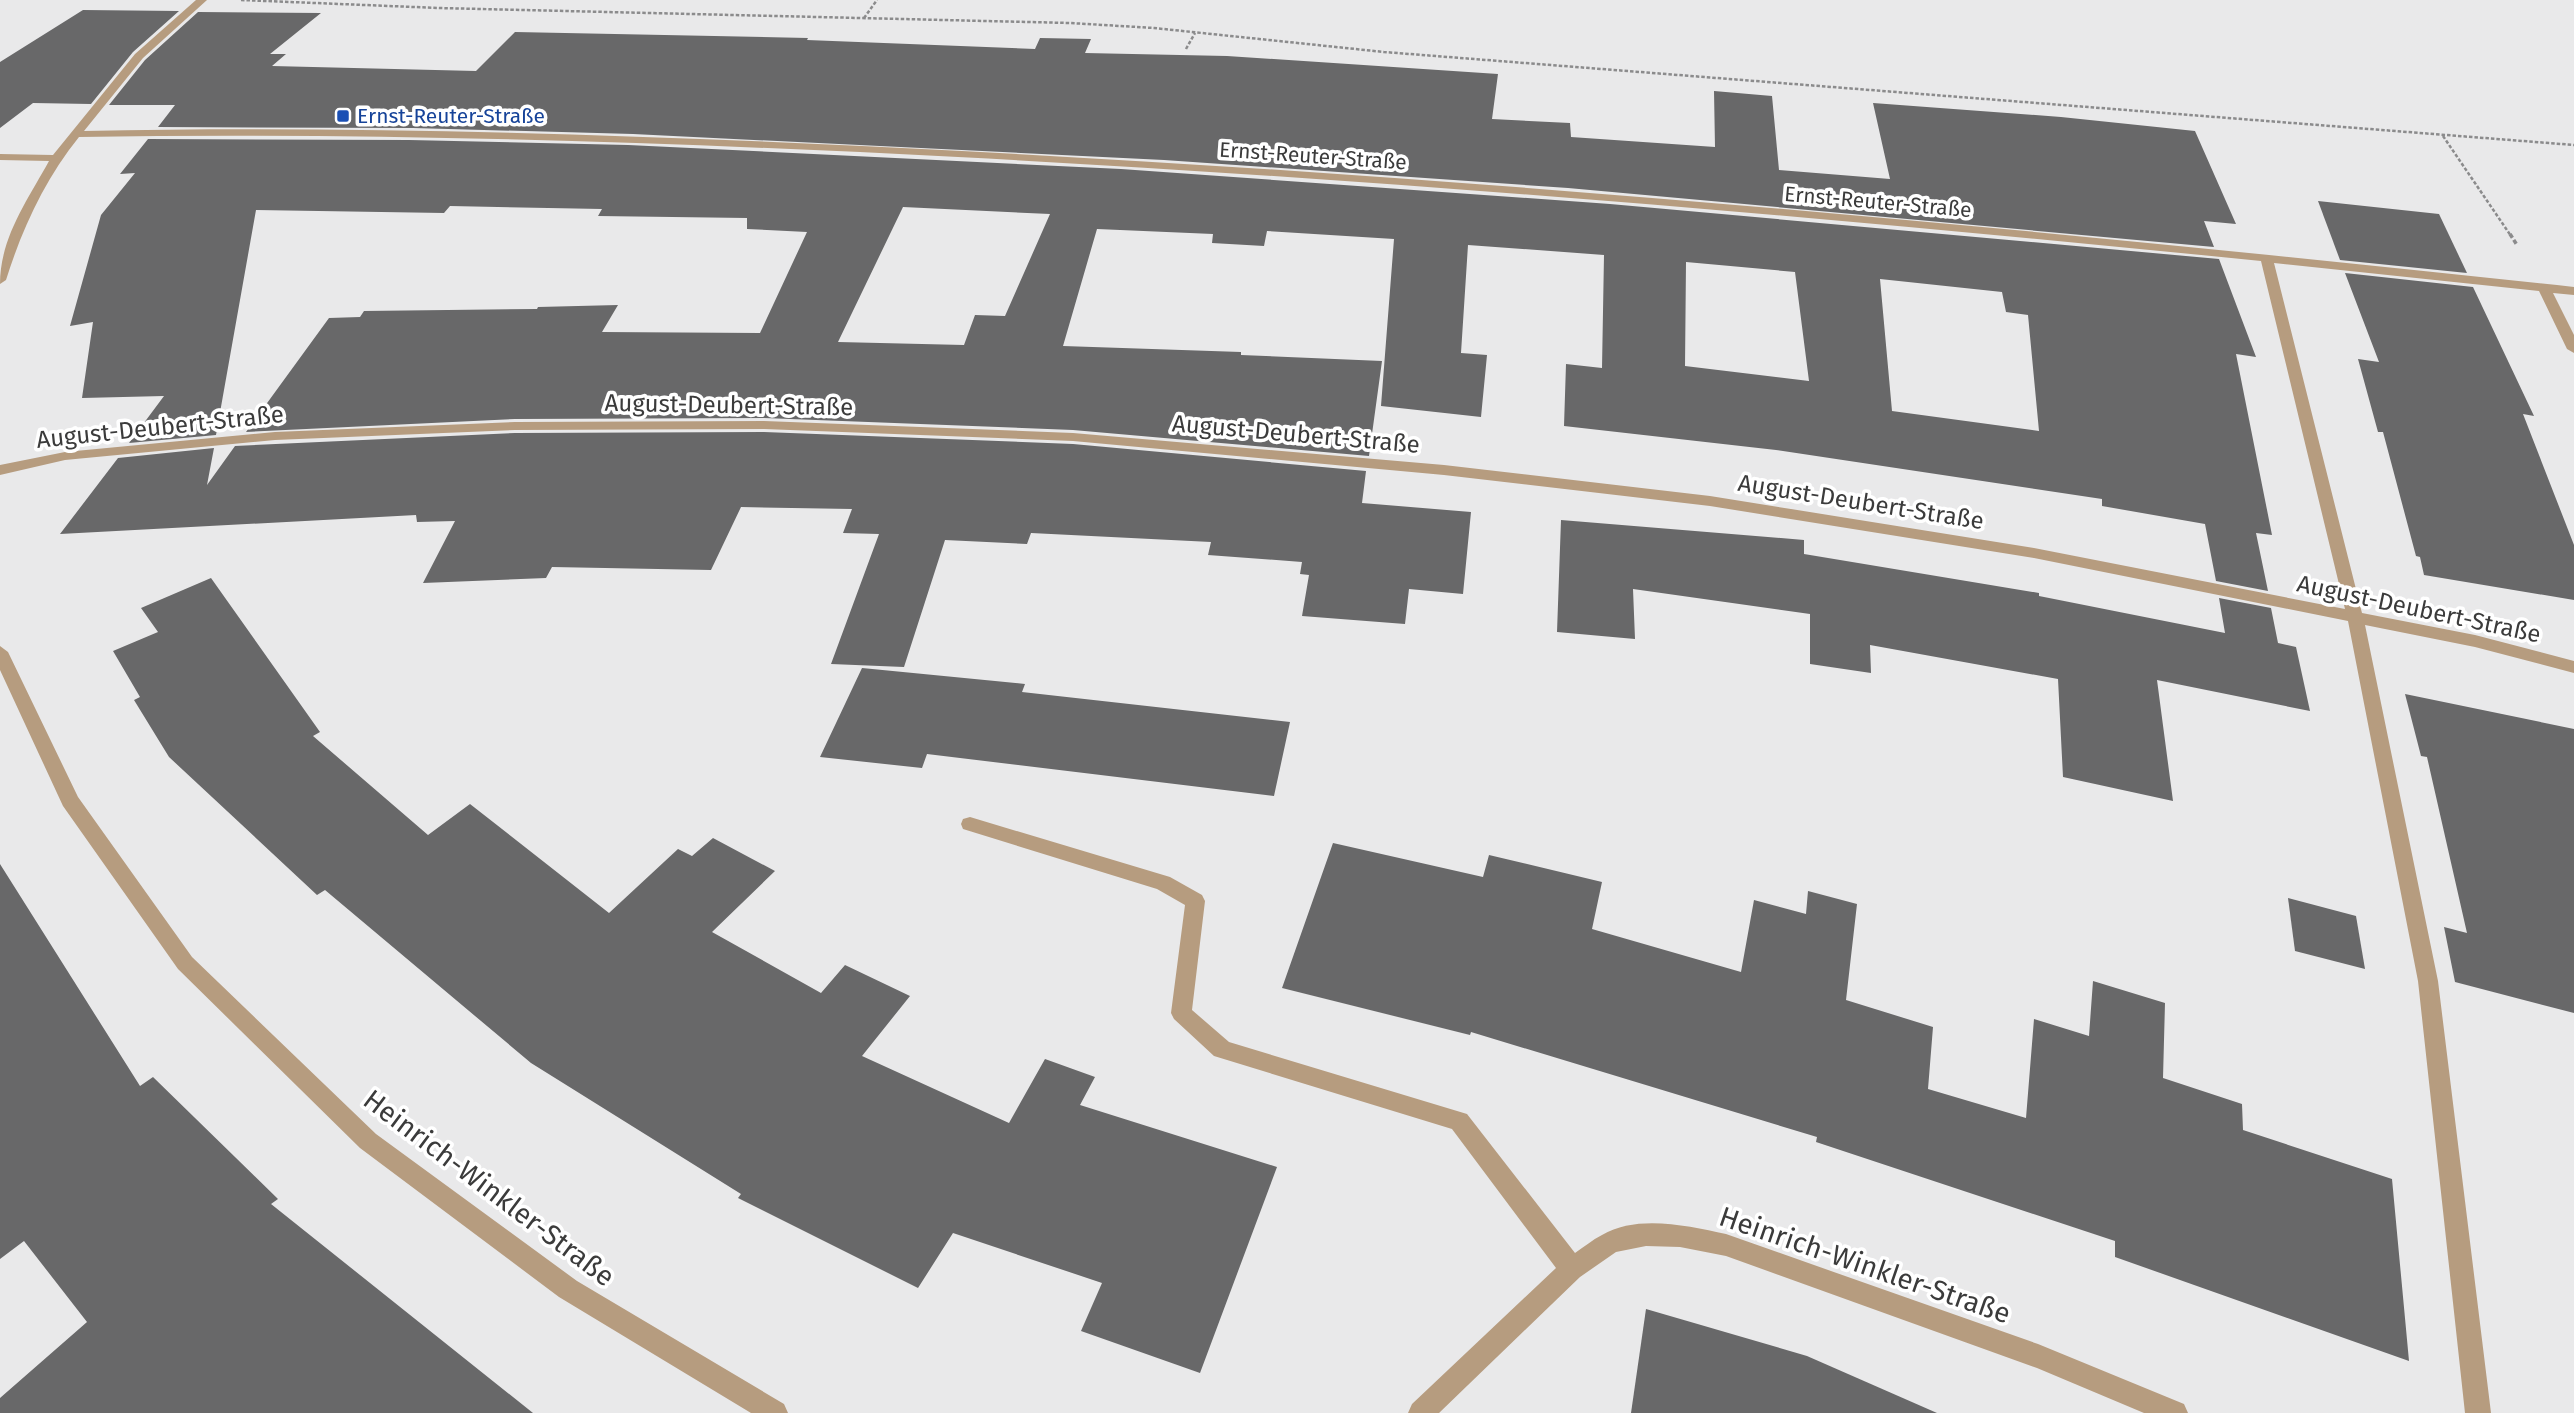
<svg xmlns="http://www.w3.org/2000/svg" width="2574" height="1413" font-family="'Fira Sans',sans-serif">
<style>
.building{fill:#686869;fill-rule:evenodd}
.lines{fill:none;stroke-linecap:round;stroke-linejoin:round}
.path-far1{stroke:#8b8b8c;stroke-width:2.5;stroke-dasharray:3.5 2;stroke-linecap:butt}
.path{stroke:#8b8b8c;stroke-width:3.5;stroke-dasharray:4.5 2.5;stroke-linecap:butt}
.minor{fill:#b69c7f;fill-rule:evenodd}
.transit-dot{fill:#1a4fb4;stroke:#fff;stroke-width:2.5}
.labels{text-anchor:middle;dominant-baseline:central;stroke-width:7;stroke-linejoin:round;paint-order:stroke}
.far-transit-label{font-size:21px;fill:#164399;stroke:#fff;text-anchor:start}
.far-street-label{font-size:21px;fill:#3b3b3b;stroke:#fff}
.street-label{font-size:24px;fill:#3b3b3b;stroke:#fff}
.near-street-label{font-size:28px;fill:#3b3b3b;stroke:#fff}
</style>
<rect width="100%" height="100%" fill="#e9e9ea"/>
<g class="building">
<path d="M83,10L179,11L133,52L91,104L33,103L0,128V62Z"/>
<path d="M198,12L321,13L270,54H286L272,66L476,71L515,32L808,38L807,40L1035,49L1040,38L1091,39L1085,53L1227,56L1498,74L1492,119L1570,123L1571,137L1715,147L1714,91L1772,96L1779,170L1890,179L1873,103L2061,117L2195,131L2236,224L2204,221L2214,247L1568,188L1164,160L633,134L413,128L158,127L175,105H109L145,60Z"/>
<path d="M148,139L409,140L628,145L1121,169L1610,204L2219,259L2256,357L2236,354L2272,535L2256,533L2268,591L2216,581L2205,524L2102,506V499L1776,450L1564,426L1566,364L1602,368L1604,255L1468,245L1461,353L1487,355L1481,417L1381,406L1394,239L1267,231L1264,246L1212,243L1213,234L1097,229L1063,346L1241,352V355L1382,361L1369,456L1073,430L764,418L515,419L246,432L329,318L360,317L364,311L537,309L538,307L618,305L602,332L760,333L807,232L747,229V218L598,216L602,209L450,206L444,213L256,210L216,435L129,443L164,396L82,398L93,322L70,326L101,215L135,173L120,174ZM903,207L1050,214L1005,316L975,315L964,345L838,342ZM1686,262L1795,272L1809,381L1685,366ZM1880,279L2002,292L2006,312L2028,315L2039,431L1892,411Z"/>
<path d="M2318,201L2439,214L2467,273L2340,260Z"/>
<path d="M2345,273L2473,287L2534,416L2523,414L2574,545V600L2424,575L2420,557L2416,556L2383,432H2378L2358,359L2379,362Z"/>
<path d="M764,432L1073,444L1366,471L1362,503L1471,512L1463,594L1409,589L1405,624L1302,616L1309,575L1300,574L1302,562L1208,555L1211,542L1031,533L1027,544L945,540L904,667L831,664L879,534L843,533L852,509L741,507L711,570L552,567L546,578L423,583L455,521L417,522L416,515L60,534L118,458L214,448L207,485L235,446L515,433Z"/>
<path d="M1561,520L1804,540V554L2039,593V596L2225,633L2219,598L2271,608L2278,643L2296,647L2310,711L2157,680L2173,801L2063,777L2058,679L1870,645L1871,673L1810,664V614L1633,589L1635,639L1557,632Z"/>
<path d="M211,578L320,732L313,736L428,835L470,804L609,913L678,849L692,856L713,838L775,871L712,932L821,993L845,965L910,996L862,1056L1009,1123L1045,1059L1095,1077L1080,1105L1277,1167L1200,1373L1081,1331L1102,1283L953,1233L918,1288L738,1198L741,1194L531,1063L325,890L317,895L169,757L134,700L140,697L113,651L158,632L141,608Z"/>
<path d="M862,668L1025,684L1022,692L1290,722L1274,796L927,754L922,768L820,757Z"/>
<path d="M2405,694L2574,729V1013L2455,982L2444,927L2467,933L2427,757L2421,756Z"/>
<path d="M1333,843L1483,877L1489,855L1602,882L1592,929L1741,972L1754,900L1806,914L1808,891L1857,904L1846,1000L1933,1027L1928,1089L2026,1118L2034,1019L2089,1036L2093,981L2165,1003L2163,1078L2242,1104L2243,1130L2392,1179L2409,1361L2115,1257V1241L1816,1142L1817,1137L1471,1032L1470,1035L1282,988Z"/>
<path d="M0,864L140,1086L153,1077L278,1199L271,1204L533,1413H0V1398L87,1322L24,1241L0,1259Z"/>
<path d="M2288,898L2356,916L2365,969L2295,951Z"/>
<path d="M1646,1309L1807,1356L1937,1413H1631Z"/>
</g>
<g class="lines">
<g class="path-far1">
<path d="M241,0L439,8L1070,23L1154,28L1384,52L2574,145"/>
<path d="M864,18L877,0"/>
<path d="M1186,49L1195,33"/>
<path d="M2443,136L2511,236"/>
</g>
<path class="path" d="M2510,234L2517,245"/>
<g class="minor">
<path d="M196,0H207L143,58L84,131C377,125 669,136 962,151C1501,179 2038,229 2574,287V295L2553,293L2574,335V353L2567,349L2539,291L2274,263L2362,613L2475,635L2574,661V673L2475,647L2365,625L2438,981L2491,1413H2465L2418,981L2348,621L2034,558L1710,506L1444,475L1073,441L764,429L515,430L275,440L65,460L0,475V465L65,452L275,432L515,422L764,421L1073,433L1444,465L1710,496L2034,548L2345,609L2261,261C1827,217 1393,180 958,157C665,142 372,132 79,137C45,179 22,229 6,280L0,284C0,238 27,201 49,161L0,160V154L53,155L135,54Z"/>
<path d="M0,646L8,652L78,797L192,957L376,1134L577,1281L784,1404L788,1413H751L559,1297L360,1148L178,969L63,806L0,670Z"/>
<path d="M970,817L1170,877L1202,895L1205,901L1192,1010L1229,1042L1467,1114L1575,1253C1584,1247 1592,1240 1602,1235C1638,1214 1688,1226 1726,1234L2038,1344L2184,1404L2188,1413H2144L2037,1368L1726,1256L1680,1247L1646,1246L1616,1252L1580,1277L1439,1413H1408L1412,1404L1556,1268L1452,1129L1214,1056L1174,1019L1171,1013L1185,905L1157,889L963,829L961,824L963,819Z"/>
</g>
</g>
<rect class="transit-dot" x="336" y="109" width="14" height="14" rx="3.5"/>
<g class="labels">
<g class="far-transit-label">
<text x="357" y="116">Ernst-Reuter-Straße</text>
</g>
<g class="far-street-label">
<text transform="translate(1313 156) rotate(4)">Ernst-Reuter-Straße</text>
<text transform="translate(1878 202) rotate(5)">Ernst-Reuter-Straße</text>
</g>
<g class="street-label">
<text transform="translate(729 405) rotate(1)">August-Deubert-Straße</text>
<text transform="translate(160 427) rotate(-6)">August-Deubert-Straße</text>
<text transform="translate(1296 434) rotate(5)">August-Deubert-Straße</text>
<text transform="translate(1861 502) rotate(9)">August-Deubert-Straße</text>
<text transform="translate(2419 609) rotate(12)">August-Deubert-Straße</text>
</g>
<g class="near-street-label">
<text transform="translate(489 1188) rotate(37)">Heinrich-Winkler-Straße</text>
<text transform="translate(1865 1265) rotate(19)">Heinrich-Winkler-Straße</text>
</g>
</g>
</svg>
